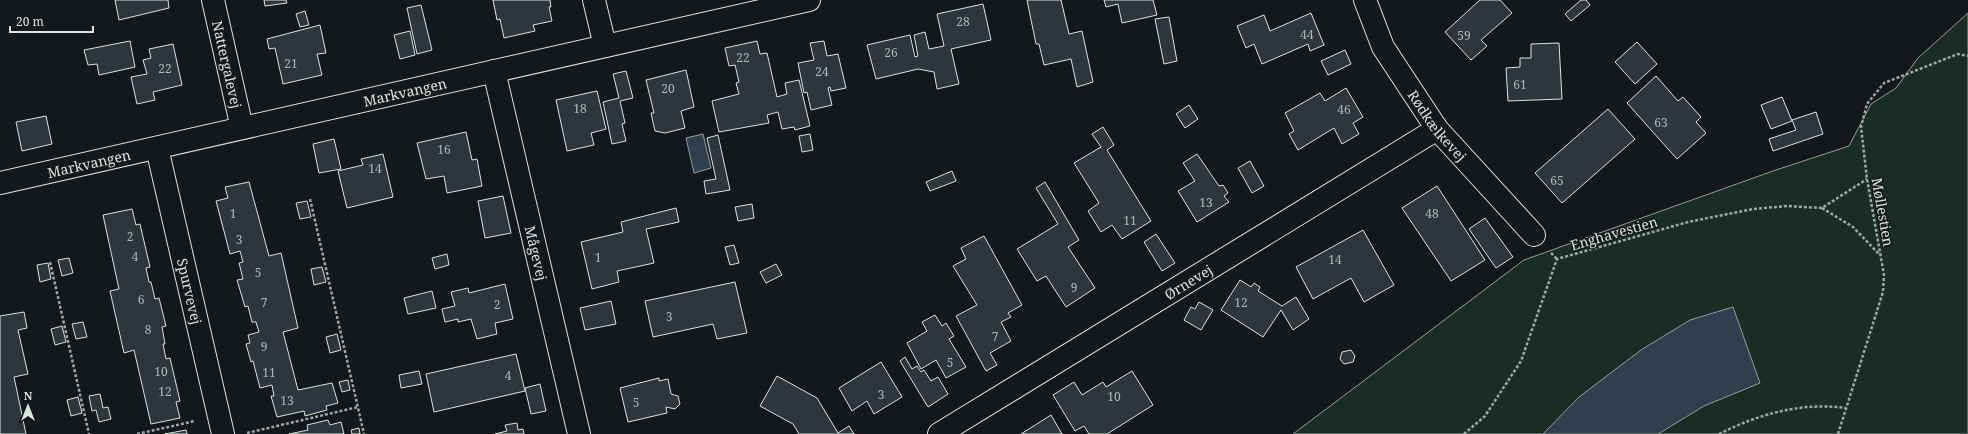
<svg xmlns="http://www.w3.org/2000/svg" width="1968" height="434" font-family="'Noto Serif',serif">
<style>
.green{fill:#1a2d24;stroke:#939e99}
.water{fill:#2f3f4d;stroke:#939e99}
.building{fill:#2c363c;stroke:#d8e6dc}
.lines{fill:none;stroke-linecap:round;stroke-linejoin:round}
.street-casing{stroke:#d8e6dc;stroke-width:24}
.path{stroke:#9da8a2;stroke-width:2.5;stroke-dasharray:3 2;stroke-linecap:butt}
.street{stroke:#14181c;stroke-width:22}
.labels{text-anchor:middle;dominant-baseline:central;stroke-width:3;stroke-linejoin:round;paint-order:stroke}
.number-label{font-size:12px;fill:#adbab4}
.street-label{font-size:14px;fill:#d8e6dc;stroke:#14181c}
</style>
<rect width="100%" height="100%" fill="#14181c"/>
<path class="green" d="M1968,13V434H1293L1524,260L1773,171L1849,146L1871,104L1896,88L1918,58Z"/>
<g class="water">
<path d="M703,134L711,168L694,173L686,138Z"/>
<path d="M1733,307L1760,383L1704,406L1658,434H1543L1579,397L1641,350L1690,320Z"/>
</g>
<g class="building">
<path d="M115,0H168L169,8L119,20Z"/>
<path d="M264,0H286L287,3L265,6Z"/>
<path d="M493,0H550L551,7H549L552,21L533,25L535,31L504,38L500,19L497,20Z"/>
<path d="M1027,0H1061L1069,34L1082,31L1093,82L1077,87L1071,59L1044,65L1039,44H1036Z"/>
<path d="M1104,0H1153L1157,15L1122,23L1118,4L1106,7Z"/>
<path d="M1480,0H1500L1512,13L1481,40L1487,46L1471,60L1445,32Z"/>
<path d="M1581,0H1586L1590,5L1571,21L1565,14Z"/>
<path d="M983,4L991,40L951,49L959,84L937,89L934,72L918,69L876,79L867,45L910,35L915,57L918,56L914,35L925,32L929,49L944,46L937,14Z"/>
<path d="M421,5L432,50L417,54L407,8Z"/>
<path d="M305,11L309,25L300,27L296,14Z"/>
<path d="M1311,13L1324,45L1310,51L1308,44L1262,64L1254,44L1246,48L1237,26L1264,15L1270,31Z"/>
<path d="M1169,17L1177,61L1164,64L1155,19Z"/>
<path d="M320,25L326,53L317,54L322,75L283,84L275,48L269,49L267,39Z"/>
<path d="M410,31L415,55L400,59L394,35Z"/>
<path d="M130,41L135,67L99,75L97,64L88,65L84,50Z"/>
<path d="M757,41L760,54L767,53L777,97L787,94L785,83L799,80L810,126L795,130L794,127L782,129L778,112L767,115L769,123L719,132L712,101L739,94L736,83L739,82L735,65L729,66L725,48Z"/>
<path d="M824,41L827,56L838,54L846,88L831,91L830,87L828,88L832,105L811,110L807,92L804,93L798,63L814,60L810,43Z"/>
<path d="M1637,42L1657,64L1635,84L1615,62Z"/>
<path d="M1559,43L1562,99L1508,101L1506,68L1520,67V58H1531V44Z"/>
<path d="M173,44L182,85L153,92L155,100L137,104L131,77L147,74L143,60L151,58L149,49Z"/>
<path d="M1345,50L1351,64L1328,75L1321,61Z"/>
<path d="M686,70L694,107L681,111L685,128L665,133L655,131L651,113H654L646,80Z"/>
<path d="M626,71L633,98L620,101L625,123L622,124L626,141L612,144L603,102L619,98L613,74Z"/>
<path d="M1656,76L1678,101L1683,97L1701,117L1696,122L1706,133L1677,159L1627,103Z"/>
<path d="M1346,88L1363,117L1353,123L1359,134L1342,144L1334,128L1298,150L1289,134L1294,131L1285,113L1320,93L1325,101Z"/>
<path d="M597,91L606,129L591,133L594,145L567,151L556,100Z"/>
<path d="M1782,97L1792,121L1771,129L1761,105Z"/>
<path d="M1189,105L1198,119L1185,128L1176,114Z"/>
<path d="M1608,109L1635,139L1562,203L1535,173Z"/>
<path d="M1816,112L1823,134L1773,151L1769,139L1796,130L1792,120Z"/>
<path d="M46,116L52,144L22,151L16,122Z"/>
<path d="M1103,127L1114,145L1107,150L1151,221L1122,239L1112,225L1101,232L1088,211L1099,203L1074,163L1101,147L1092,134Z"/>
<path d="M466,132L472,160L477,159L482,186L447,193L444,176L426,179L417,143Z"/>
<path d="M810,134L813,150L802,152L799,136Z"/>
<path d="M718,135L730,190L706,194L704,181L716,179L707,138Z"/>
<path d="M334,139L341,169L319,173L313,144Z"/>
<path d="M383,154L393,197L347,208L338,171L363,165L361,159Z"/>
<path d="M1197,154L1219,186L1223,185L1228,193L1224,196L1229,202L1197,222L1178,191L1195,181L1183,163Z"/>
<path d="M1250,161L1264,186L1252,193L1238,168Z"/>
<path d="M952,171L956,181L930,191L926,182Z"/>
<path d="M249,182L269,256L281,253L298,328L283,332L298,390L332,383L338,403L326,406L327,410L305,416L304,411L277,417L271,396H274L272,385L260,388L253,361L251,362L246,344L250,343L248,335L259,332L256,322H252L248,306L245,307L237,280L243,279L239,263L243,262L240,251L230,254L216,201L228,198L225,187Z"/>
<path d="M1045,182L1079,240L1068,247L1095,288L1066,307L1046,276L1037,281L1017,249L1058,224L1036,188Z"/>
<path d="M1437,186L1485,260L1451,281L1402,208Z"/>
<path d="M503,196L511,233L485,238L478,201Z"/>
<path d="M307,201L311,217L300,219L296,203Z"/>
<path d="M752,204L754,218L738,221L735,207Z"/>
<path d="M676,208L679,222L646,229L654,263L617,271L619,282L592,289L581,242L623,232L621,222Z"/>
<path d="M132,209L136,225L140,224L150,267L146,268L149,282H151L155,299L159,298L166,326L162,327L165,344H163L166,359L170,358L180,401L176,402L180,418L151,424L134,350L124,353L110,291L119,289L103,215Z"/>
<path d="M1485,218L1513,257L1496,268L1469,229Z"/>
<path d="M1363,230L1394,285L1364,302L1351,278L1313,299L1296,267Z"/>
<path d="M1156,234L1175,263L1162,271L1144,242Z"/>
<path d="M984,236L1022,305L1008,313L1011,317L1001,322L1011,341L990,353L997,365L986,371L956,316L977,305L953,266L966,259L961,248Z"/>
<path d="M734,245L739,263L730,265L725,247Z"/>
<path d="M447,254L449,265L435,269L432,258Z"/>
<path d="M69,258L73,273L62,276L58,260Z"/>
<path d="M48,263L51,279L40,282L37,265Z"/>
<path d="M776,264L782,275L766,283L760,272Z"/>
<path d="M322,267L326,282L314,285L311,269Z"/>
<path d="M1240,280L1251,287L1254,283L1260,287L1258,291L1282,306L1296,297L1309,319L1293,330L1281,310L1263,337L1221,310Z"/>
<path d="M735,282L747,333L717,339L713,324L653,337L645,301Z"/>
<path d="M505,284L513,319L495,323L497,334L477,339L471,319L458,322V319L445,322L442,309L455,306L451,292L468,288L469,293Z"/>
<path d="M432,291L436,308L408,314L404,298Z"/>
<path d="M611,301L616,324L585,330L580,308Z"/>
<path d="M1199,302L1213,310L1201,330L1184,320L1191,307L1195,309Z"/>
<path d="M24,312L27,328L18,330L28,374L14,377L26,434H0V316Z"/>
<path d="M935,315L942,326L946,323L954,336L949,339L966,367L946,378L936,360L921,369L907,343L927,331L922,322Z"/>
<path d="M83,322L87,337L76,339L72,324Z"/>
<path d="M62,326L66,342L55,345L51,329Z"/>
<path d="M337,334L341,350L330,353L326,337Z"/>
<path d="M1351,350L1355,356L1353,362L1344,364L1340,359L1342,352Z"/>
<path d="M516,354L525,391L434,412L426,374Z"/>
<path d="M905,357L912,369L917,366L921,372L924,370L931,381L938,377L948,394L928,407L900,361Z"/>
<path d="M881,362L902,397L874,414L867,401L852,411L839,388Z"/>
<path d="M419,371L422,384L401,388L399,375Z"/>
<path d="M1132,371L1153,405L1107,434H1089L1084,426L1075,431L1053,395L1074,382L1082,395L1103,382L1106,387Z"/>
<path d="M777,376L817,398L838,433L849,426L854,434H799L793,424L760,406Z"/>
<path d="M659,378V381L668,379L671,394L678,396L680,404L675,409L666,407L667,413L628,422L620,388Z"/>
<path d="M348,380L350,390L342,392L339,382Z"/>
<path d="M540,384L546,411L531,414L525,388Z"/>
<path d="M100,394L103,408L108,407L111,419L99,422L96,410L92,411L89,396Z"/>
<path d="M78,397L82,413L71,416L67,400Z"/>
<path d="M1051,415L1062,434H1021Z"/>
<path d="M328,420L330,425L341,422L344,434H289L308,430L307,425Z"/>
<path d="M517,423L518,430L523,429L524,434H495L507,431L505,425Z"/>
<path d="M359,428L360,434H352L351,430Z"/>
<path d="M186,430L187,434H165Z"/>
</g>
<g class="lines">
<defs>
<g id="street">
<path id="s1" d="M213,0L242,128"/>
<path d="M594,0L605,46"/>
<path id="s2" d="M1365,0L1383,47L1437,129L1534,235"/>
<path id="s3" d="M494,71L579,434"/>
<path id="s4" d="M157,148L223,434"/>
<path id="s5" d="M0,183L809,0"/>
<path id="s6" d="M939,434L1437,129"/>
</g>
</defs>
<use href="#street" class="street-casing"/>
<g class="path">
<path d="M310,199L364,434"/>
<path d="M1822,208L1853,227L1880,255"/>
<path d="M1551,253L1557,259"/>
<path d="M50,262L89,434"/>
<path d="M247,433L358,407"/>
<path d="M137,434L195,421"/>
<path d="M1464,434L1485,416L1521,361L1557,259L1688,222L1753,209L1787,206L1822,208L1867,179"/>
<path d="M1719,434C1759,414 1801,402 1846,408"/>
<path d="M1838,434L1883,292L1884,275L1867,179L1861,127L1867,104L1884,83L1958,54L1968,56"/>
</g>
<use href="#street" class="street"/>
</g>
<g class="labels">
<g class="number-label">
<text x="963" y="21">28</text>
<text x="1307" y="34">44</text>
<text x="1464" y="35">59</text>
<text x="891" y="52">26</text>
<text x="743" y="57">22</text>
<text x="291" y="63">21</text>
<text x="165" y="68">22</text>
<text x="822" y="71">24</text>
<text x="1520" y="84">61</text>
<text x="668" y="88">20</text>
<text x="580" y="108">18</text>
<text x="1344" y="109">46</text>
<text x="1661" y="122">63</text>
<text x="444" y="149">16</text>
<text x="375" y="168">14</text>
<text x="1557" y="180">65</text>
<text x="1206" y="202">13</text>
<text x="233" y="213">1</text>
<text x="1432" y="213">48</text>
<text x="1130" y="220">11</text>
<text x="130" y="236">2</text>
<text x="239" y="239">3</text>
<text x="135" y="256">4</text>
<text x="598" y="257">1</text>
<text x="1335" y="259">14</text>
<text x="258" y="272">5</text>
<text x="1074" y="287">9</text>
<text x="141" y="299">6</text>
<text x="264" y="302">7</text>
<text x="1241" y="302">12</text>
<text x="497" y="304">2</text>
<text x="669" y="316">3</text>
<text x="148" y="329">8</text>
<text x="995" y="336">7</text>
<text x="264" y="346">9</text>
<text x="950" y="362">5</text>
<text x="161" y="371">10</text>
<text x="269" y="372">11</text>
<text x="508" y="375">4</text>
<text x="165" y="391">12</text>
<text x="881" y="394">3</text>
<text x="1114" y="396">10</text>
<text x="287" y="400">13</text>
<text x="636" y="402">5</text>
</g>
<g class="street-label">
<text stroke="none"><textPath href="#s1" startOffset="66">Nattergalevej</textPath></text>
<text stroke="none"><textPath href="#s5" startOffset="415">Markvangen</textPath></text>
<text stroke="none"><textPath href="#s2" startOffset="146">Rødkælkevej</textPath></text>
<text stroke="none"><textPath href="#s5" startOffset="91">Markvangen</textPath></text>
<text transform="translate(1883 212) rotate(80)">Møllestien</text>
<text transform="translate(1614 233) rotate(-16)">Enghavestien</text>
<text stroke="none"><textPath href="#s3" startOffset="187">Mågevej</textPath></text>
<text stroke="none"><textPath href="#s6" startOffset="292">Ørnevej</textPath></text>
<text stroke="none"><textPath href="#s4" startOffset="147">Spurvevej</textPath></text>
</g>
</g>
<g transform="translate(28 406)" stroke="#14181c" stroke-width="3" paint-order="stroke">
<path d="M0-3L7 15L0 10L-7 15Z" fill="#d8e6dc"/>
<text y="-6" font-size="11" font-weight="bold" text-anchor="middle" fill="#d8e6dc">N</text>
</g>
<path d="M10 26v6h83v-6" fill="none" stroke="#d8e6dc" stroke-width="2"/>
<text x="16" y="26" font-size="12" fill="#d8e6dc" stroke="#14181c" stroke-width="3" paint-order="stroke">20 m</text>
</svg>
